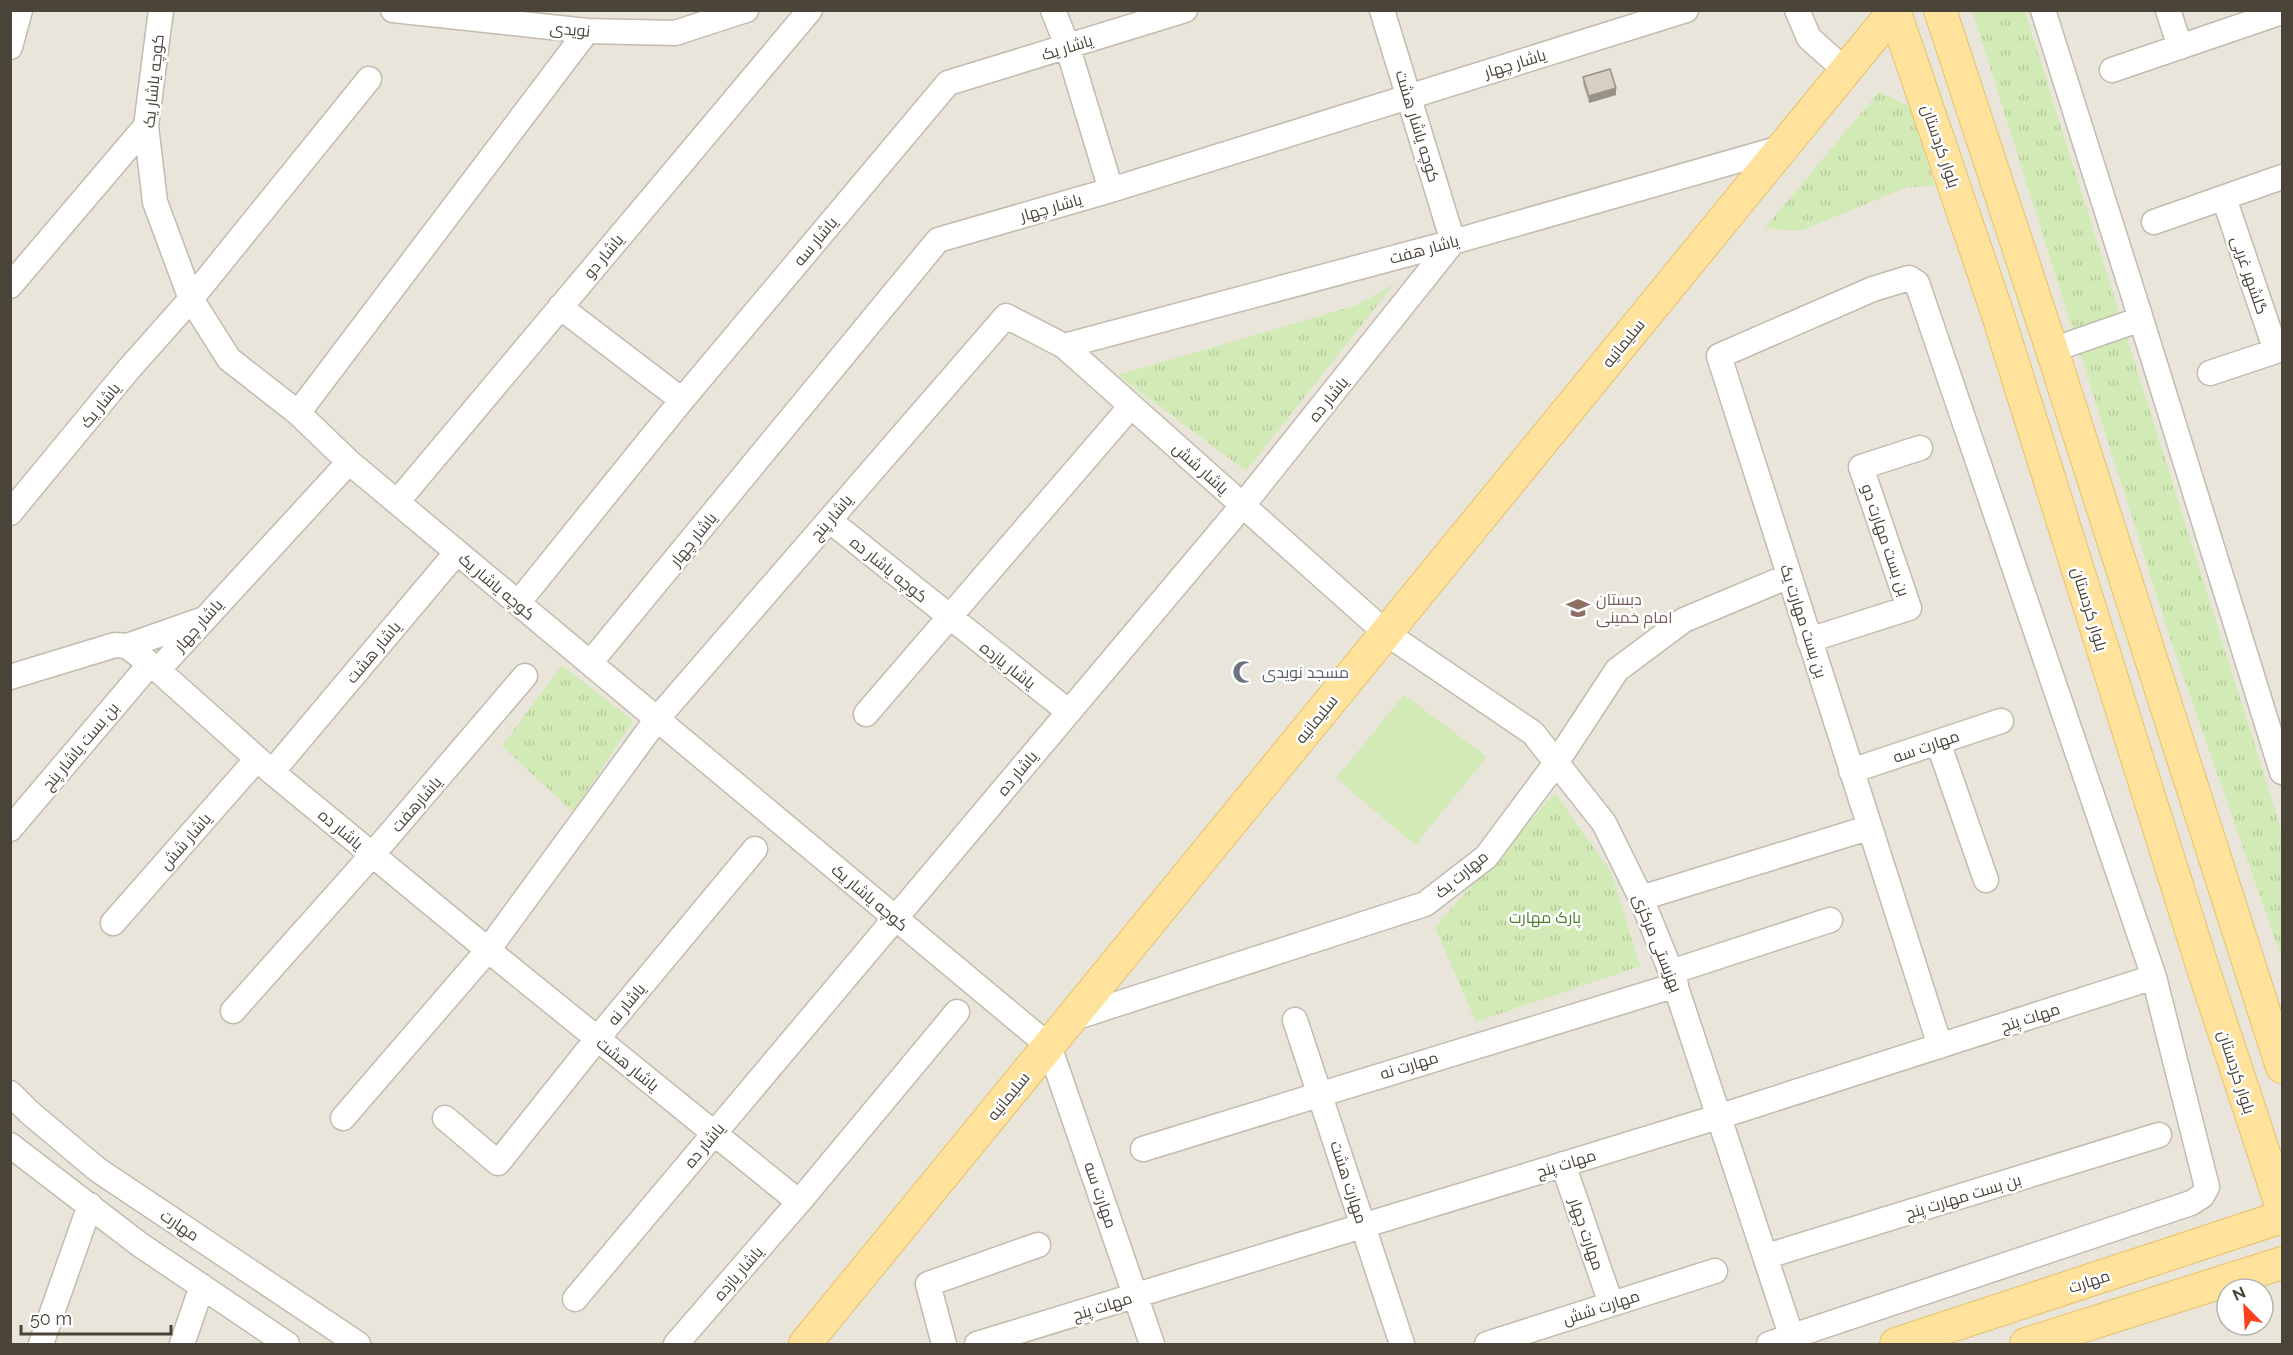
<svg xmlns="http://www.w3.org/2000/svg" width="2293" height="1355" viewBox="0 0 2293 1355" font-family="Raleway,Cairo,sans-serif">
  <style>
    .residential { fill: #eae5da; fill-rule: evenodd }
    .grass { fill: #d2eab5 }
    .park { fill: url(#park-tufts) }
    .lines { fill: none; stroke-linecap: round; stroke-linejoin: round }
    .minor-casing { stroke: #c2bbae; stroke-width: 27 }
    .major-casing { stroke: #e6c16a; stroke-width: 34 }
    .minor { stroke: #fff; stroke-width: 24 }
    .major { stroke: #ffe39c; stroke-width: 32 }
    .wall { fill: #bab2a6 }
    .shaded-wall { fill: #979187 }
    .building { fill: #d8cfc1; stroke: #979187; stroke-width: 1.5 }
    .labels { text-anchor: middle; stroke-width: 5; stroke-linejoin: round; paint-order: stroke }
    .street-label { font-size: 16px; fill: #4b4439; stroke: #fff }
    .education-label { font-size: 16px; fill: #785e54; stroke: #fff; text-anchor: start }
    .worship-label { font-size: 16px; fill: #5b616d; stroke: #fff; text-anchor: start }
    .park-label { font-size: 16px; fill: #4a7f2a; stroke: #fff }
  </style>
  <defs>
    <pattern id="park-tufts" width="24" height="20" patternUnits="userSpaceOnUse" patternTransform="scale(1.5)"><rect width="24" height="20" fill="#d2eab5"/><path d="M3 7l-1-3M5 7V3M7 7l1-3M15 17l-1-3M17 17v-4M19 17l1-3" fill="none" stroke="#b6ca9c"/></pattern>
  </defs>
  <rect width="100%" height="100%" fill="#f6f3ec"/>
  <path class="residential" d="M10,11H2282V1344H11ZM2227,1289H2263V1325H2227Z"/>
  <path class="grass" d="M1404,695L1487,757L1415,845L1336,778Z"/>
  <path class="park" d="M1972,10L2025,12L2282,832V959L2171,641Z
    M1879,92L1909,106L1935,186L1908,187L1800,231L1765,228Z
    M1394,284L1246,471L1118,375L1357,305Z
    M562,665L633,721L573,812L502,746Z
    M1555,793L1611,872L1640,966L1476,1022L1435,927Z"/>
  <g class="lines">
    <g class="minor-casing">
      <path id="minor" d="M161,10L146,126L155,202L191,299L229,359L298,413L349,462L1049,1046L1152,1344
        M393,10L587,31L675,33L746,10
        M1053,10L1068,48L1111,190
        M1797,10L1809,38L1846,71
        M2043,10L2141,319
        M2168,10L2180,47
        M10,47L20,10
        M2112,70L2282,12
        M2224,198L2276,351
        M2154,222L2282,177
        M10,286L146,126
        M560,307L682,400
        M1064,346L1453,242L1784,147
        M2052,350L2141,319L2282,772
        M2210,373L2282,349
        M298,413L587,31
        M397,502L810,10
        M10,513L128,370L191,299L369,79
        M829,520L1069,712
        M518,603L682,400L948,83L1185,10
        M1809,640L1909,608L1861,467L1920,448
        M127,646L201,620
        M590,663L938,240L1111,190L1686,10
        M158,670L272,772L457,552
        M10,677L115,645L127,646L158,670L349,462
        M866,714L1131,406
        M1938,742L1986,880
        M1851,771L2001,721
        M272,772L488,950L343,1118
        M10,829L150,664
        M1641,898L1868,828
        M113,923L257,759
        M1671,972L1830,920
        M233,1011L372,855L525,676
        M957,1012L799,1202L488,950L657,719L1006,316L1064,346L1386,633L1533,733L1604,823L1641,898L1671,972L1794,1344
        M1071,1019L1425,904L1486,857L1556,763L1617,670L1684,620L1789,576
        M1295,1020L1402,1344
        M10,1093L29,1112L98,1170L358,1344
        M445,1118L498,1163L597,1039L755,849
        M10,1145L139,1244L287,1344
        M1143,1149L1676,985
        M1563,1164L1611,1304
        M1767,1256L2159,1135
        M575,1299L1243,505L1453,242L1382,10
        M41,1344L90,1205
        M182,1344L202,1286
        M676,1344L799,1202
        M944,1344L928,1284L1038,1245
        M977,1344L1721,1116L2154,977
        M1487,1344L1715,1271
        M1769,1344L2191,1203L2202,1196L2207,1187L2154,977L1917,283L1909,278L1873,289L1719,356L1940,1046"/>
    </g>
    <g class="major-casing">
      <path id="major" d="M1894,10L1997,312L2201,962L2282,1208
        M1940,10L2052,350L2282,1067
        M805,1344L1895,10
        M1896,1344L2282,1217
        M2026,1344L2282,1263"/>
    </g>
    <use href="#minor" class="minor"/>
    <use href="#major" class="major"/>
  </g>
  <path class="wall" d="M1583,77L1616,95L1589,103L1583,84Z"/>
  <path class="shaded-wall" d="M1616,88V95L1589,103V96Z"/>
  <path class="building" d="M1610,69L1616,88L1589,96L1583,77Z"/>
  <defs>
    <g id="school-bare" transform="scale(1.8)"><path d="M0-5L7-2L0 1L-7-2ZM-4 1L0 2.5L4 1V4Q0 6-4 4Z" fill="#8d6e63" stroke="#fff" stroke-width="2.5" paint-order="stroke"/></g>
    <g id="mosque-bare" transform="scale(1.8)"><path d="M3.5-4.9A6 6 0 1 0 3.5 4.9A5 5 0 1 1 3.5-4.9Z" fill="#6b7280" stroke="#fff" stroke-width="2.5" paint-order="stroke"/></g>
  </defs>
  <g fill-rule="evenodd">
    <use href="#school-bare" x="1578" y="608"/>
    <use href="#mosque-bare" x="1244" y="672"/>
  </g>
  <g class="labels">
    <g class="street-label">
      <text transform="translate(570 29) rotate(5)" y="6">نویدی</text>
      <text transform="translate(1067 47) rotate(-17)" y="6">یاشار یک</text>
      <text transform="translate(1515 63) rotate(-17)" y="6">یاشار چهار</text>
      <text transform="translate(153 81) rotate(-84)" y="6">کوچه یاشار یک</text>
      <text transform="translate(1418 126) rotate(73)" y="6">کوچه یاشار هشت</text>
      <text transform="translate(1941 146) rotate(71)" y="6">بلوار کردستان</text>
      <text transform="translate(1051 207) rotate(-16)" y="6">یاشار چهار</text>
      <text transform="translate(815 241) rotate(-50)" y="6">یاشار سه</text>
      <text transform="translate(1424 249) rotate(-15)" y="6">یاشار هفت</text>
      <text transform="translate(603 256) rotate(-50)" y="6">یاشار دو</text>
      <text transform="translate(2250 275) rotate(71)" y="6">گلشهر غربی</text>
      <text transform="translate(1623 343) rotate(-51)" y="6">سلیمانیه</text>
      <text transform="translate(1328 399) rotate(-51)" y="6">یاشار ده</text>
      <text transform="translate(100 405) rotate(-51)" y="6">یاشار یک</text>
      <text transform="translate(1201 468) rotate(42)" y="6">یاشار شش</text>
      <text transform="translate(831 517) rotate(-49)" y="6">یاشار پنج</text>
      <text transform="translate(693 539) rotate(-51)" y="6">یاشار چهار</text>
      <text transform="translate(1886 540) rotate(71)" y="6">بن بست مهارت دو</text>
      <text transform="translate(889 569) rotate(39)" y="6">کوچه یاشار ده</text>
      <text transform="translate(497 586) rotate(40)" y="6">کوچه یاشار یک</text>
      <text transform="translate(2090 609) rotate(73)" y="6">بلوار کردستان</text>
      <text transform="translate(1804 621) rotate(72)" y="6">بن بست مهارت یک</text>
      <text transform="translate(198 625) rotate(-48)" y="6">یاشار چهار</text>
      <text transform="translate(373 652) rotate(-50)" y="6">یاشار هشت</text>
      <text transform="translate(1008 665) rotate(38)" y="6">یاشار یازده</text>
      <text transform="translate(1316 719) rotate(-51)" y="6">سلیمانیه</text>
      <text transform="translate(80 746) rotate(-50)" y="6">بن بست یاشار پنج</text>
      <text transform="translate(1926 746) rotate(-19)" y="6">مهارت سه</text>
      <text transform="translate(1017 773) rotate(-50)" y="6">یاشار ده</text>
      <text transform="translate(416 804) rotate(-49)" y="6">یاشارهفت</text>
      <text transform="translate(341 829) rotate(40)" y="6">یاشار ده</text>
      <text transform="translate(185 841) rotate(-49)" y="6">یاشار شش</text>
      <text transform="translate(1461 874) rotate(-40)" y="6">مهارت یک</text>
      <text transform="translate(870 897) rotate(40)" y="6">کوچه یاشار یک</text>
      <text transform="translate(1658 943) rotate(68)" y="6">بهزیستی مرکزی</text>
      <text transform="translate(626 1004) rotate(-50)" y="6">یاشار نه</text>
      <text transform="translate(2030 1017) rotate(-18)" y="6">مهات پنج</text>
      <text transform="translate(628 1064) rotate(39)" y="6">یاشار هشت</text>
      <text transform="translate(1409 1065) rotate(-17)" y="6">مهارت نه</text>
      <text transform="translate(2237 1072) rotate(72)" y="6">بلوار کردستان</text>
      <text transform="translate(1008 1096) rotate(-51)" y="6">سلیمانیه</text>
      <text transform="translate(704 1145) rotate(-50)" y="6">یاشار ده</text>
      <text transform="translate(1566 1163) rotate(-17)" y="6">مهات پنج</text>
      <text transform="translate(1349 1182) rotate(72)" y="6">مهارت هشت</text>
      <text transform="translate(1101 1195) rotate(71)" y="6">مهارت سه</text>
      <text transform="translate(1963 1196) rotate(-17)" y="6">بن بست مهارت پنج</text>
      <text transform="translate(180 1225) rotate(34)" y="6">مهارت</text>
      <text transform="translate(1587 1234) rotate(71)" y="6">مهارت چهار</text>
      <text transform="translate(738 1273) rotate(-49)" y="6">یاشار یازده</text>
      <text transform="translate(2089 1281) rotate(-18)" y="6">مهارت</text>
      <text transform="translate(1102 1306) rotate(-17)" y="6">مهات پنج</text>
      <text transform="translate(1601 1307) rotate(-18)" y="6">مهارت شش</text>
    </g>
    <g class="education-label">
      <text x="1596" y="605">دبستان<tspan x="1596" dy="18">امام خمینی</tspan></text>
    </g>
    <g class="worship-label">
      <text x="1262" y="678">مسجد نویدی</text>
    </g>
    <g class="park-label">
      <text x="1545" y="923">پارک مهارت</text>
    </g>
  </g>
  <rect width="2293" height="1355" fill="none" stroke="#4b4439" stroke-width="24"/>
  <g transform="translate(2245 1307) rotate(336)"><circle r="28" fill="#ffffff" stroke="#b7b4b0" stroke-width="1.5"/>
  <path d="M0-4.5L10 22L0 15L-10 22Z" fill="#fc3f1d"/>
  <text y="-9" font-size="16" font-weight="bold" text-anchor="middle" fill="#4b4439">N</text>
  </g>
  <path d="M21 1325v9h150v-9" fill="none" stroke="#4b4439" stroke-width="3"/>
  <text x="30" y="1325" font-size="18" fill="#4b4439" stroke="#ffffff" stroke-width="4.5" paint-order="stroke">50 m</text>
</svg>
